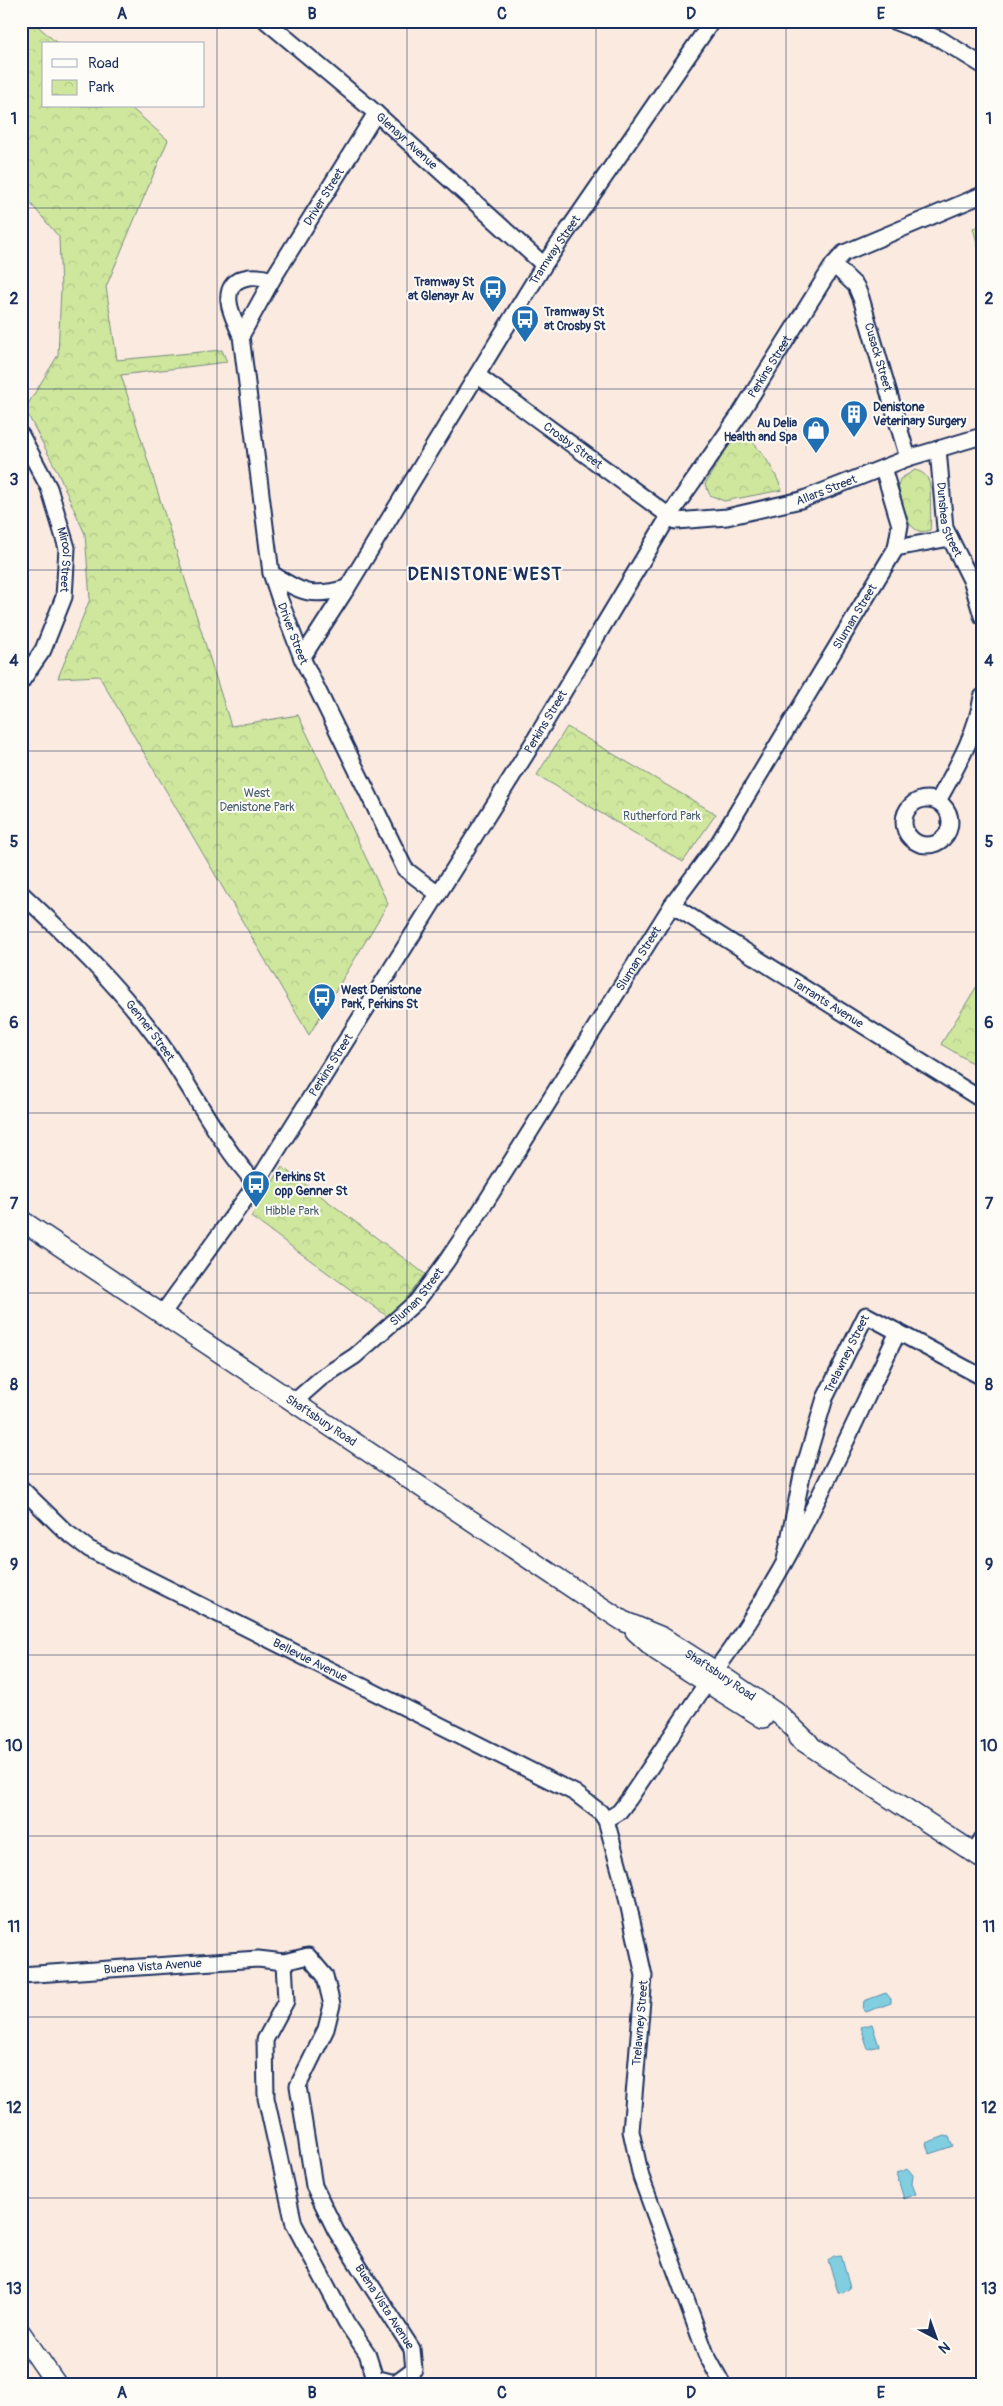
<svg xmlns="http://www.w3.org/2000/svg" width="1003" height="2406" viewBox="0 0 1003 2406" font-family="Pangolin,sans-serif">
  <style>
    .park { fill: url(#park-crowns); stroke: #758b7e }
    .water { fill: #81cee1; stroke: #588ead }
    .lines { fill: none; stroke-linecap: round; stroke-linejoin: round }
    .minor-casing { stroke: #1b2f5e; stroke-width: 19 }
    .tertiary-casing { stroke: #1b2f5e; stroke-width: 22 }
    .minor { stroke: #fdfcf7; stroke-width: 15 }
    .tertiary { stroke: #fdfcf7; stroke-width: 19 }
    .grid { fill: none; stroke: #1b2f5e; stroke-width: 1; stroke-opacity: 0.55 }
    .labels { text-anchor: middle; stroke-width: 4; stroke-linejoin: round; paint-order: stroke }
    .street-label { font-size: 12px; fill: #1b2f5e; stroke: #fdfcf7 }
    .poi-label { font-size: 12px; font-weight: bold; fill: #1b2f5e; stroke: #fdfcf7; text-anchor: start }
    .park-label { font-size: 12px; fill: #485d6e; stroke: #fdfcf7 }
    .district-label { font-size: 18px; font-weight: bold; letter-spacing: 1px; fill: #1b2f5e; stroke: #fdfcf7 }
    .neatline { fill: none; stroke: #1b2f5e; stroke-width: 2 }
    .grid-label { font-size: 16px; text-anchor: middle; font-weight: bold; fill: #1b2f5e }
  </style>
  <defs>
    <pattern id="park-crowns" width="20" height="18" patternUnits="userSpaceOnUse" patternTransform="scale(1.25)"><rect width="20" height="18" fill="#cfe79d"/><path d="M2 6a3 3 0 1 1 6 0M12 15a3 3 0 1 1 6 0" fill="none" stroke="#b1c68a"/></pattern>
  </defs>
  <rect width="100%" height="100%" fill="#fbeae0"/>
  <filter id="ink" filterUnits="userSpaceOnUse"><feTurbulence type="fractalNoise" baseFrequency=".02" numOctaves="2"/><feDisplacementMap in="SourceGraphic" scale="10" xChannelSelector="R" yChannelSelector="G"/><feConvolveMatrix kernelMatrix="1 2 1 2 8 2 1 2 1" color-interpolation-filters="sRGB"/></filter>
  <g filter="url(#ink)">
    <path class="park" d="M21,21H32L58,44H44V106H129L168,140L106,287L117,360L222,350L227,362L121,375L231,726L298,715L388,904L309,1035L99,676L58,678L90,599L85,534L57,471L25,409L58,355L61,289L59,237L21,192Z
      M982,225V261L973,228Z
      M738,429C758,444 773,466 782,490L724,501L710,495L705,484Z
      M915,470C922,472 927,475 929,482C931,486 931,527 930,530C907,541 894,494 900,479Z
      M567,727L716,814L683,862L537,775Z
      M982,978V1069L941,1044Z
      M282,1167L425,1274L391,1319L251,1217Z"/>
    <path class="water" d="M886,1993L891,1999V2003L866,2012L863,2009L864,2001Z
      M872,2024L879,2046L868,2049L861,2027Z
      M945,2136L949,2137L953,2146L929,2154L926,2143Z
      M908,2169L913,2175L912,2184L916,2194L904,2199L896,2173Z
      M841,2255L850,2288L843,2293L838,2292L828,2260L834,2256Z"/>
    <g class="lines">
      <g class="minor-casing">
        <g id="minor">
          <path id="s1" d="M266,21L376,113L544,265"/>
          <path d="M893,21L940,39L982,65"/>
          <path id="s2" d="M834,265L856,286L861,298L908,458"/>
          <path id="s3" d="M272,280C253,274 226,275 229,302C230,313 237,325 241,336L271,573L280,600L302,658L405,869L438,894"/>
          <path id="s4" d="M241,336L272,280L376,113"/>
          <path id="s5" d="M477,375L676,521L727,517L801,500L908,458L982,436"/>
          <path id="s6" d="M21,435L49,488L67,548L64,597L43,650L21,682"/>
          <path id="s7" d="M938,449L945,528L972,582L982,616"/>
          <path d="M896,548L950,538"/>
          <path d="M271,573C301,593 312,598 347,588"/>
          <path id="s8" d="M302,658L347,588L544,265L712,21"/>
          <circle cx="927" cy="822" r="23"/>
          <path d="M938,801C956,768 976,735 982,697"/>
          <path id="s9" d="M21,893C69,938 117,984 156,1037C191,1085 216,1140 256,1184"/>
          <path id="s10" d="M672,905L982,1100"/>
          <path id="s11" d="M162,1314L256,1184L528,751L669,516L740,414L833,265L844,253L982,195"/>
          <path id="s12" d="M295,1401L321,1378L355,1356L417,1301L446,1262L479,1213L672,905L719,842L896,548L900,525L883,468"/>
          <path id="s13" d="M21,1488L65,1531L89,1549L575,1793L600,1812L606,1820"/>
          <path id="s14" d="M785,1560L802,1475L825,1398L866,1315L982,1377"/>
          <path d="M715,1671C792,1568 842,1447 898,1332"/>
          <path d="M706,1684L629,1799L619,1812L606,1820L625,1889L644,1976L631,2131L641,2177L706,2354L723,2385"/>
          <path d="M974,1853L982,1839"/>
          <path id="s15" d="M21,1975L258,1959L284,1962L308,1956L325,1976L332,2005L326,2029L298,2086L314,2186L336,2231L412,2349L414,2369L395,2383L375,2378L367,2353L346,2322L294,2224L266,2098L265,2040L286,2001L284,1962"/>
        </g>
      </g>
      <g class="tertiary-casing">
        <g id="tertiary">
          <path id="s16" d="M21,1220L580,1593L623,1621L662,1637L715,1671L781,1716L809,1743"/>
          <path d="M635,1631L657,1651L763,1718"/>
          <path d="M798,1738L982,1858"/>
          <path d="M21,2333L57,2385"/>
        </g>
      </g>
      <use href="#minor" class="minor"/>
      <use href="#tertiary" class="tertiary"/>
    </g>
  </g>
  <path class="grid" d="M217,21V2385M407,21V2385M596,21V2385M786,21V2385M21,208H982M21,389H982M21,570H982M21,751H982M21,932H982M21,1113H982M21,1293H982M21,1474H982M21,1655H982M21,1836H982M21,2017H982M21,2198H982"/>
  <defs>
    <g id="bus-pin" transform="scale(1.4375)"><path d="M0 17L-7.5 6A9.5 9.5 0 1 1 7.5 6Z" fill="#1f6fb2" stroke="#fdfcf7"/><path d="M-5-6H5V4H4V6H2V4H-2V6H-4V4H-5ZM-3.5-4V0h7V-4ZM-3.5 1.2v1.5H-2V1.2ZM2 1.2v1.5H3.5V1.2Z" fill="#fff"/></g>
    <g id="building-pin" transform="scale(1.4375)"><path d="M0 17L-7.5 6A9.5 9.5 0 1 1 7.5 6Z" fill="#1f6fb2" stroke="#fdfcf7"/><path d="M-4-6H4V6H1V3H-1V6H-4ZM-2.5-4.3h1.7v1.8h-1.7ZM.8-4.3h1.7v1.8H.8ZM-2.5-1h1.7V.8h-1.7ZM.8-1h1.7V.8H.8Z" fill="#fff"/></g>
    <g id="shop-pin" transform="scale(1.4375)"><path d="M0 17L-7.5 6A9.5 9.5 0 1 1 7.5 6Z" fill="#1f6fb2" stroke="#fdfcf7"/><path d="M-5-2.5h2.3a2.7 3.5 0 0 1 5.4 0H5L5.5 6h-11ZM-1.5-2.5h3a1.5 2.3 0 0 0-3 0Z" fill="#fff"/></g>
  </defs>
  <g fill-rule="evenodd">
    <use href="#bus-pin" x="493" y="289"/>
    <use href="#bus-pin" x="525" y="319"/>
    <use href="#building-pin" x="854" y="414"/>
    <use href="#shop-pin" x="816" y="430"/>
    <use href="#bus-pin" x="322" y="997"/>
    <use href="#bus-pin" x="256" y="1184"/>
  </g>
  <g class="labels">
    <g class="street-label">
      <text dy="4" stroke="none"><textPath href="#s1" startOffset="185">Glenayr Avenue</textPath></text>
      <text dy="4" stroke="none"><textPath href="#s4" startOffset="162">Driver Street</textPath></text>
      <text dy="4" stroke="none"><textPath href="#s8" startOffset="480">Tramway Street</textPath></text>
      <text dy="4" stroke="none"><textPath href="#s2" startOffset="105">Cusack Street</textPath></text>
      <text dy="4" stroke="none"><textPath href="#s11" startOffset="1126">Perkins Street</textPath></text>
      <text dy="4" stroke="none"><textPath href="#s5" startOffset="119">Crosby Street</textPath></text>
      <text dy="4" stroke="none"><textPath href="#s5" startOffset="401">Allars Street</textPath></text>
      <text dy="4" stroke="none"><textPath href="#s7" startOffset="72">Dunshea Street</textPath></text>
      <text dy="4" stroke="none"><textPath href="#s6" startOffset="134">Mirool Street</textPath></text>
      <text dy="4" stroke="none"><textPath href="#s12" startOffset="971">Sluman Street</textPath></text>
      <text dy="4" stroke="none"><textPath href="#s3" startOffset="399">Driver Street</textPath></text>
      <text dy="4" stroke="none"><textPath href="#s11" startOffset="706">Perkins Street</textPath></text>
      <text dy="4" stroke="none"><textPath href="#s12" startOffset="566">Sluman Street</textPath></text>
      <text dy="4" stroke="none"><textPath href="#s10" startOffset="184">Tarrants Avenue</textPath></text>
      <text dy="4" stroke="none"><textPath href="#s9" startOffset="189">Genner Street</textPath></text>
      <text dy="4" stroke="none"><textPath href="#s11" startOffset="301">Perkins Street</textPath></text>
      <text dy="4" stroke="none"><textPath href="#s12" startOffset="161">Sluman Street</textPath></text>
      <text dy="4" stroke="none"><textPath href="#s14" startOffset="216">Trelawney Street</textPath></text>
      <text dy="4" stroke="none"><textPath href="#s16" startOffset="361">Shaftsbury Road</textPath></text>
      <text dy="4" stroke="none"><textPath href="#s13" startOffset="339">Bellevue Avenue</textPath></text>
      <text dy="4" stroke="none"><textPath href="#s16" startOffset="835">Shaftsbury Road</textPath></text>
      <text dy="4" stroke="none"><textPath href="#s15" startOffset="132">Buena Vista Avenue</textPath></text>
      <text transform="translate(640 2023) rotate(-85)" y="4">Trelawney Street</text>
      <text dy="4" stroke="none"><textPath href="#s15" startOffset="674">Buena Vista Avenue</textPath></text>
    </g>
    <g class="poi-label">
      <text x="474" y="286" text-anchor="end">Tramway St<tspan x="474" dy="14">at Glenayr Av</tspan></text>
      <text x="544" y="316">Tramway St<tspan x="544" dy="14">at Crosby St</tspan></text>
      <text x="873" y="411">Denistone<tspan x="873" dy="14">Veterinary Surgery</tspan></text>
      <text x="797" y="427" text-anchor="end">Au Delia<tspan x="797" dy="14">Health and Spa</tspan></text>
      <text x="341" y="994">West Denistone<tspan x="341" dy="14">Park, Perkins St</tspan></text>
      <text x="275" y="1181">Perkins St<tspan x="275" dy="14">opp Genner St</tspan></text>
    </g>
    <g class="park-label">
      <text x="257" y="797">West<tspan x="257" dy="14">Denistone Park</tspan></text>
      <text x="662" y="820">Rutherford Park</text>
      <text x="292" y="1215">Hibble Park</text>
    </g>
    <g class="district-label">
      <text x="485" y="580">DENISTONE WEST</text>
    </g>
  </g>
  <rect width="1003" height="2406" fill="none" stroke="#fdfcf7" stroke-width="55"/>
  <rect x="42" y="42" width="162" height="65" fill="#fdfcf7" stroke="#a3aaba"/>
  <rect x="52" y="59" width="25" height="8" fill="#fdfcf7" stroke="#a3aaba"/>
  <text x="88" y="68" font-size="15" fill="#1b2f5e">Road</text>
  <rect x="52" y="80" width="25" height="15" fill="url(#park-crowns)" stroke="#a3aaba"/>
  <text x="88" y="92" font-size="15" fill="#1b2f5e">Park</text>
  <g transform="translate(936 2338) rotate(139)" stroke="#fdfcf7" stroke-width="4" paint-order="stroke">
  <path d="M0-4L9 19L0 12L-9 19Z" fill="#1b2f5e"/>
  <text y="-8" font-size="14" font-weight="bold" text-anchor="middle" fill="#1b2f5e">N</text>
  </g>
  <rect x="28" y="28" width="948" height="2350" class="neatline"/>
  <g class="grid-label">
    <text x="122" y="19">A</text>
    <text x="312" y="19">B</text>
    <text x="502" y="19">C</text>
    <text x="691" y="19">D</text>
    <text x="881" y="19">E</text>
    <text x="14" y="124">1</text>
    <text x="989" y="124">1</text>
    <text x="14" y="304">2</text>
    <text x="989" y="304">2</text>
    <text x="14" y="485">3</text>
    <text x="989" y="485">3</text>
    <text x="14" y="666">4</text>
    <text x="989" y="666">4</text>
    <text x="14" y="847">5</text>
    <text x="989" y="847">5</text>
    <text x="14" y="1028">6</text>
    <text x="989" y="1028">6</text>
    <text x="14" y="1209">7</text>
    <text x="989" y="1209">7</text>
    <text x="14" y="1390">8</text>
    <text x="989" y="1390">8</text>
    <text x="14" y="1570">9</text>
    <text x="989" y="1570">9</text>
    <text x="14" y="1751">10</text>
    <text x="989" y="1751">10</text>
    <text x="14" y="1932">11</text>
    <text x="989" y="1932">11</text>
    <text x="14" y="2113">12</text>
    <text x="989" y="2113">12</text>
    <text x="14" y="2294">13</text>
    <text x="989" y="2294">13</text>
    <text x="122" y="2398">A</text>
    <text x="312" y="2398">B</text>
    <text x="502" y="2398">C</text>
    <text x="691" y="2398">D</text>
    <text x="881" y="2398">E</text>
  </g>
</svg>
